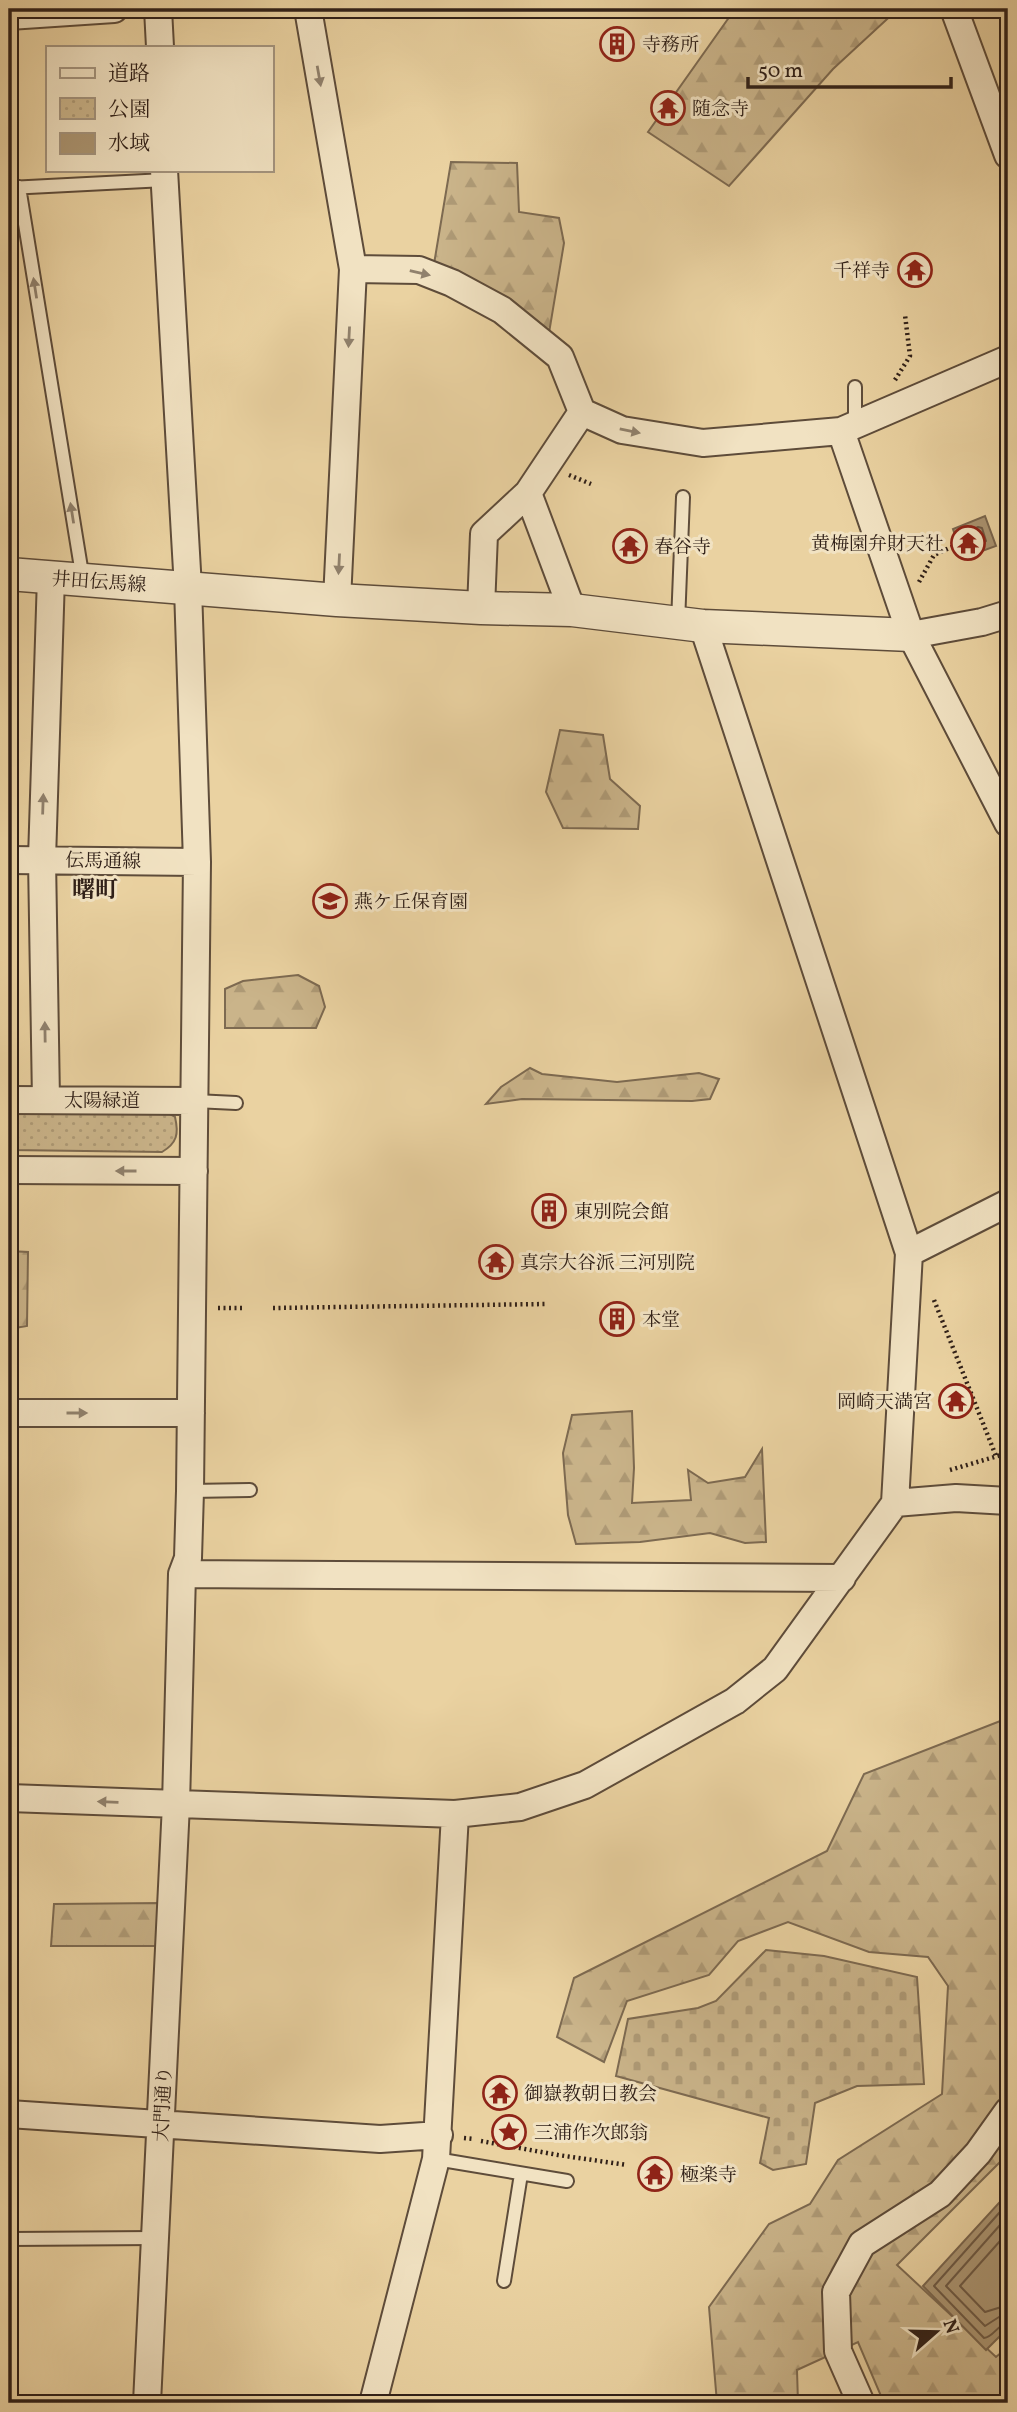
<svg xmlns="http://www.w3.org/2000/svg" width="1017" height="2412" viewBox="0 0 1017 2412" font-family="Vollkorn,'Noto Serif JP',serif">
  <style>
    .forest { fill: url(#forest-firs); stroke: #7d6a51; stroke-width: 2 }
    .cemetery { fill: url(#cemetery-stones); stroke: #7d6a51; stroke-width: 2 }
    .park { fill: url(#park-dots); stroke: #7d6a51; stroke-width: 2 }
    .water { fill: #ab9572; stroke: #7a664e; stroke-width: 2 }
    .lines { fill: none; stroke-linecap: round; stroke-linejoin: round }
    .shore { stroke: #6e5a45; stroke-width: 2 }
    .service-casing { stroke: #5e4c3a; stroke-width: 16 }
    .minor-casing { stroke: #5e4c3a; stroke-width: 30 }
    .tertiary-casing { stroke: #5e4c3a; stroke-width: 35 }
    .path { stroke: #302018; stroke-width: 4.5; stroke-dasharray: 2 3.5; stroke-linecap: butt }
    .service { stroke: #f1e2c2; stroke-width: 12 }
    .minor { stroke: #f1e2c2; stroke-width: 26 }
    .tertiary { stroke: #f1e2c2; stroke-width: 32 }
    .oneway { fill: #90816d }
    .labels { text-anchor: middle; stroke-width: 6; stroke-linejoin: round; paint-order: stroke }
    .poi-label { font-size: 19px; fill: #302018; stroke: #f1e2c2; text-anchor: start }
    .street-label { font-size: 19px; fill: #302018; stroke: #f1e2c2 }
    .quarter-label { font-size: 23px; font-weight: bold; fill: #302018; stroke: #f1e2c2 }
  </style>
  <defs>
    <pattern id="forest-firs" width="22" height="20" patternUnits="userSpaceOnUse" patternTransform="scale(1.75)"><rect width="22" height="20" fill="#cab48a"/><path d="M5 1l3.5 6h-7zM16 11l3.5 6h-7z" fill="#ae9a76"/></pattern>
    <pattern id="cemetery-stones" width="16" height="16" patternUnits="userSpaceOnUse" patternTransform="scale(1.75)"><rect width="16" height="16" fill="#cab48a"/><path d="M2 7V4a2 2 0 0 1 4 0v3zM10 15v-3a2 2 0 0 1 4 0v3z" fill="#ae9a76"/></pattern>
    <pattern id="park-dots" width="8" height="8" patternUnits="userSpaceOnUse" patternTransform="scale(1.75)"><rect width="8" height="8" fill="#cab48a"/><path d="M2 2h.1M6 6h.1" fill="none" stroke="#ae9a76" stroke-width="1.8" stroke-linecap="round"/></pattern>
  </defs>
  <rect width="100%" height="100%" fill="#ead2a1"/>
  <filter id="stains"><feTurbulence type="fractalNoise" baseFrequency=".00286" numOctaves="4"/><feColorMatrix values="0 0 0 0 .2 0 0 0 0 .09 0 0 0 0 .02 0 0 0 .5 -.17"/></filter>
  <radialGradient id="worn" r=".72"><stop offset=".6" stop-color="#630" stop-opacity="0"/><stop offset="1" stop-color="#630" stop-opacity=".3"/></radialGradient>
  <path class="forest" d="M735,9H898L833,69L729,186L648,132Z
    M451,162L517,163L519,212L559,218L564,243L549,333L434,264Z
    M560,730L603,735L610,779L640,806L638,829L563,828L546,792Z
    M298,975L319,986L325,1007L316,1028H225V989L243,981Z
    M530,1068L542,1074L617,1082L699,1073L719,1079L710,1099L692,1101L522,1099L486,1104L501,1087Z
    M9,1251L28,1252L27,1326L9,1329Z
    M632,1411L634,1468L632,1503L691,1500L688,1470L708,1483L745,1477L762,1449L766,1542L745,1543L710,1533L640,1542L576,1544L568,1515L563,1453L572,1415Z
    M1008,1718V2154L897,2265L996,2357L1008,2347V2403H884L858,2342L797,2370L798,2403H717L709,2307L769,2224L810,2204L838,2160L942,2094L948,1986L928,1957L869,1952L788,1922L738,1941L709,1975L627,2001L604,2062L557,2037L574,1978L827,1851L864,1774Z
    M160,1903L157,1946H51L54,1904Z"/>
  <path class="cemetery" d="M766,1950L824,1956L917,1977L924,2084L857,2086L815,2103L806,2164L773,2170L760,2163L769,2118L616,2076L628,2019L698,2008L716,2001Z"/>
  <path class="park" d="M9,1109H161L175,1117C179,1134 177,1143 162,1152L9,1150Z"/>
  <path class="water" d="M985,516L996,546L963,558L953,529Z
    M1008,2193V2328L986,2350L923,2286Z"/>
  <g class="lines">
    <path class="shore" d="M978,527L982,528L986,541L967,548L963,534Z
      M1008,2203L934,2286L984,2338C994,2337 997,2324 1008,2324
      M1008,2216L946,2286L985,2326L999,2317L1008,2315
      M1008,2232L960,2286L985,2312L1008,2305"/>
    <g class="service-casing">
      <path id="service" d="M19,187L83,580
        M9,188L165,180
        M855,387V425
        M678,623L683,497
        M195,1101L236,1103
        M190,1491L250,1490
        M436,2159L567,2181
        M9,2239L155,2238
        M504,2281L521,2174"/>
    </g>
    <g class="minor-casing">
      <path id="minor" d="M158,9L160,47
        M308,9L353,269L337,600
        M954,9L1008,155
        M9,16L114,9
        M353,269L419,270L452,283L502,310L560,357L582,412L622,430L703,443L841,431L1008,359
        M841,431L911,635L1008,823
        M528,493L572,610
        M481,608L484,534L528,493L582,412
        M911,635L982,622L1008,614
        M9,860L197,862
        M9,1100L195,1101
        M46,1100L42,859L51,577
        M9,1170L194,1171
        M909,1253L1008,1203
        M9,1413H191
        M895,1503L956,1498L1008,1501
        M182,1574L842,1578
        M9,1798L455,1814L520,1807L585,1785L735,1701L775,1669L895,1503L909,1253L703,626
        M9,2114L380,2139L439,2135
        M147,2403L176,1804L182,1574L188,1558L190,1491L197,862L188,588L164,170
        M373,2403L436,2159L455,1814
        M861,2403L838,2351L836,2292L862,2244L940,2194L978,2153L1008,2111"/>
    </g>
    <g class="tertiary-casing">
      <path id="tertiary" d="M9,574L337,600L481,608L572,610L703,626L911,635"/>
    </g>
    <path class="path" d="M895,380L910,356L905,315
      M569,475L591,484
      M919,582L934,555L969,539
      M934,1300L996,1456
      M218,1308H244
      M273,1308L546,1304
      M950,1470L1008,1453
      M464,2138L474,2139
      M481,2141L558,2155L627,2165"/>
    <use href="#service" class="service"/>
    <use href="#minor" class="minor"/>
    <use href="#tertiary" class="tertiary"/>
  </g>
  <defs><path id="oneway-solid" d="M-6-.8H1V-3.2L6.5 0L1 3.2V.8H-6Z" transform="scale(1.75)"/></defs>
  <g class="oneway">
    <use href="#oneway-solid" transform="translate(319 76) rotate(80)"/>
    <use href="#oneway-solid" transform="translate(420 273) rotate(13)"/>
    <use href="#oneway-solid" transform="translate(35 288) rotate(-99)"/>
    <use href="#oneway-solid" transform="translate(349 337) rotate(93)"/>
    <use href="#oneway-solid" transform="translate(630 431) rotate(12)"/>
    <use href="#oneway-solid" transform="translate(72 513) rotate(-99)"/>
    <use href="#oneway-solid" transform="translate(339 564) rotate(93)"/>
    <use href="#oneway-solid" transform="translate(43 804) rotate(-88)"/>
    <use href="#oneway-solid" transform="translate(45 1032) rotate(-91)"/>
    <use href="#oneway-solid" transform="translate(126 1171) rotate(-180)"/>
    <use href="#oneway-solid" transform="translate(77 1413)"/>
    <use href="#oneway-solid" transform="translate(108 1802) rotate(-178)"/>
  </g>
  <defs>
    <g id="building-ring" transform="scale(1.75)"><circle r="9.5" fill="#f1e2c2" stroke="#8f2418" stroke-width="1.5"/><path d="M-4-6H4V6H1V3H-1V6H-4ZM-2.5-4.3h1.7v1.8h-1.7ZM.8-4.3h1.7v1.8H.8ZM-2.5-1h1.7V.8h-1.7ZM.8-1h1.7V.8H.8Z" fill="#8f2418"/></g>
    <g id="temple-ring" transform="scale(1.75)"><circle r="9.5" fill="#f1e2c2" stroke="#8f2418" stroke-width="1.5"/><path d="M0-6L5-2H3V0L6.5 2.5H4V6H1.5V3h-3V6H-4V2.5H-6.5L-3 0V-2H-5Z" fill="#8f2418"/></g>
    <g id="school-ring" transform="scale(1.75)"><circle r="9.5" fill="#f1e2c2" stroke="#8f2418" stroke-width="1.5"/><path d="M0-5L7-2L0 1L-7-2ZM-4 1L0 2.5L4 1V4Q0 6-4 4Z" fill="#8f2418"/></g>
    <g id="sight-ring" transform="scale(1.75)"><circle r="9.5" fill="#f1e2c2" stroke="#8f2418" stroke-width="1.5"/><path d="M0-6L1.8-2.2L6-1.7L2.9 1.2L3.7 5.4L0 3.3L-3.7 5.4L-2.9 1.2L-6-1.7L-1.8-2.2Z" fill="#8f2418"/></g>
  </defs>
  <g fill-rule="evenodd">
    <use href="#building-ring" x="617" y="44"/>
    <use href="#temple-ring" x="668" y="108"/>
    <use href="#temple-ring" x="915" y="270"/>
    <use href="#temple-ring" x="968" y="543"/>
    <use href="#temple-ring" x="630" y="546"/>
    <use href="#school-ring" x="330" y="901"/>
    <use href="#building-ring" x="549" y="1211"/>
    <use href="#temple-ring" x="496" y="1262"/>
    <use href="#building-ring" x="617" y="1319"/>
    <use href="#temple-ring" x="956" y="1401"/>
    <use href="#temple-ring" x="500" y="2093"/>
    <use href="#sight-ring" x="509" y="2132"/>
    <use href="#temple-ring" x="655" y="2174"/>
  </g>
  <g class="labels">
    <g class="poi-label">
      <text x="642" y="51">寺務所</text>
      <text x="692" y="115">随念寺</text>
      <text x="890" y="277" text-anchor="end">千祥寺</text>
      <text x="944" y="550" text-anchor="end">黄梅園弁財天社</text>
      <text x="654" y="553">春谷寺</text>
      <text x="354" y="908">燕ケ丘保育園</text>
      <text x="574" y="1218">東別院会館</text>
      <text x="520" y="1269">真宗大谷派 三河別院</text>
      <text x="642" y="1326">本堂</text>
      <text x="932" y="1408" text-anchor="end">岡崎天満宮</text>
      <text x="524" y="2100">御嶽教朝日教会</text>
      <text x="534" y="2139">三浦作次郎翁</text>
      <text x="680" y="2181">極楽寺</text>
    </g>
    <g class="street-label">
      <text transform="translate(99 581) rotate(4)" y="7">井田伝馬線</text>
      <text transform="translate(103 860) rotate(1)" y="7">伝馬通線</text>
      <text x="102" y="1107">太陽緑道</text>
      <text transform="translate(162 2104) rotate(-87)" y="7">大門通り</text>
    </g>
    <g class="quarter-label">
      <text x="95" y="897">曙町</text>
    </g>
  </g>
  <rect width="1017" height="2412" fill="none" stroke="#ead2a1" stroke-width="35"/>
  <rect x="10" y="10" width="996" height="2391" fill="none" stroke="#302018" stroke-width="3.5"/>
  <rect x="18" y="18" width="982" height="2377" fill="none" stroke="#302018" stroke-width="2"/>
  <rect x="46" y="46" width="228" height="126" fill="#f1e2c2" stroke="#a4947e" stroke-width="2"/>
  <rect x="60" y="68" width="35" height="10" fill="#f1e2c2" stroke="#a4947e" stroke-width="2"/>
  <text x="108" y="80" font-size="21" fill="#302018">道路</text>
  <rect x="60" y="98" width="35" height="21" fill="url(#park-dots)" stroke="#a4947e" stroke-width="2"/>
  <text x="108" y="116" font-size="21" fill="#302018">公園</text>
  <rect x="60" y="133" width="35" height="21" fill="#ab9572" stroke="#a4947e" stroke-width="2"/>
  <text x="108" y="150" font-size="21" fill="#302018">水域</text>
  <g transform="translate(936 2332) rotate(70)" stroke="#f1e2c2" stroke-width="5" paint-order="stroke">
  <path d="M0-5L12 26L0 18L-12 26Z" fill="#302018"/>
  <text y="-10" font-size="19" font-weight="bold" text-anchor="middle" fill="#302018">N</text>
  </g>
  <path d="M748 77v10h203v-10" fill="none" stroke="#302018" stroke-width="3.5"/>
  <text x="758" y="77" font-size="21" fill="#302018" stroke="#f1e2c2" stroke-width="5" paint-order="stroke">50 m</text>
  <rect width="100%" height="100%" filter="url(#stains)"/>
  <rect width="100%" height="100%" fill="url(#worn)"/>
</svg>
